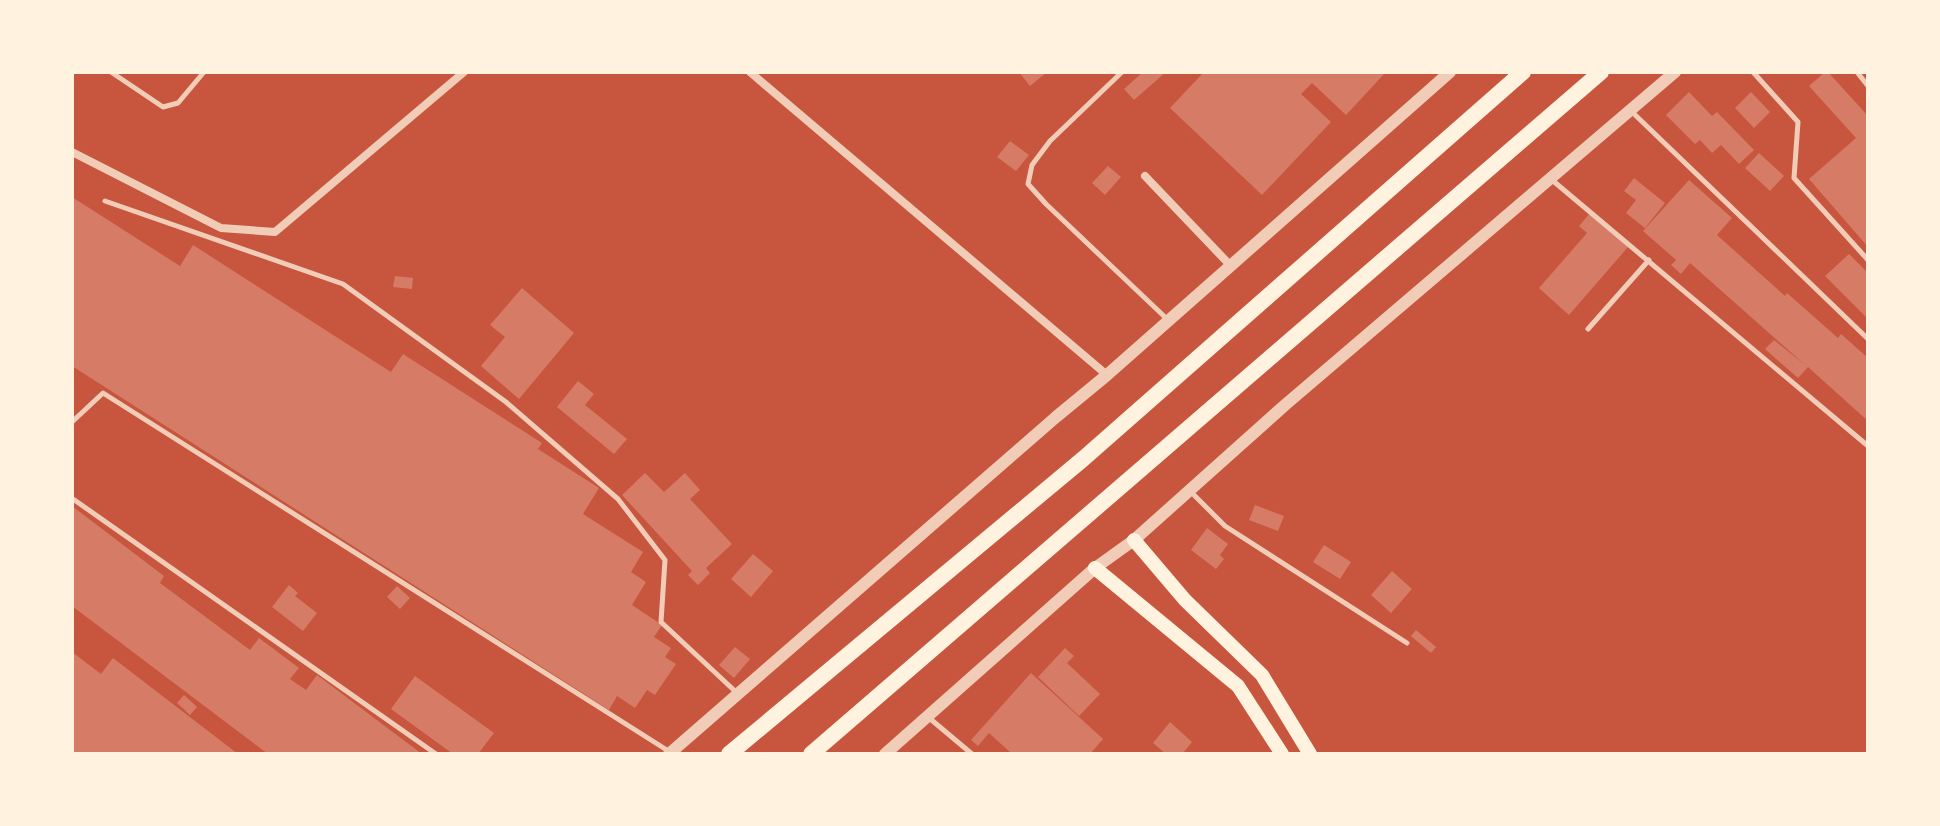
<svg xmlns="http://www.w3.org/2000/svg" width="1940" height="826" viewBox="0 0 1940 826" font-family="'Varela Round',sans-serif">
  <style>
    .building { fill: #d67c66 }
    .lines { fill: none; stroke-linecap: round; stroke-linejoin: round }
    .service { stroke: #f1ccb7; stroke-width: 5 }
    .minor { stroke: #f1ccb7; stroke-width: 8 }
    .tertiary { stroke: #f1ccb7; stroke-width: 12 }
    .secondary { stroke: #fff3e0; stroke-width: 14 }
    .trunk { stroke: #fff3e0; stroke-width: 16 }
  </style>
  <rect width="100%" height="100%" fill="#c8553d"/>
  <path class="building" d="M1019,72H1047L1030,86Z
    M1143,72H1166L1134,100L1124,89Z
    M1204,72H1386L1346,115L1312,83L1301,94L1331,122L1262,195L1170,108Z
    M1825,72H1828L1868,116V247L1809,179L1856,138L1809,86Z
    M1689,92L1712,116L1717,112L1754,150L1739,164L1721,145L1712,153L1700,140L1695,144L1666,115Z
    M1751,92L1770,112L1754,128L1735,108Z
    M1010,141L1029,155L1016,171L997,157Z
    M1759,153L1784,176L1770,191L1745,168Z
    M1108,166L1121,177L1105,195L1092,183Z
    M1634,178L1665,203L1645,228L1626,213L1636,200L1624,191Z
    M1689,180L1732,218L1717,235L1785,296L1787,293L1838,338L1841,334L1868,358V421L1808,367L1798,378L1765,349L1774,340L1805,365L1690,263L1681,274L1671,265L1676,260L1643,231Z
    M72,197L180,266L193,245L391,372L403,354L542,443L538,449L599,488L583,514L643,552L631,572L646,582L632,605L662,625L654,637L671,648L665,657L676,664L655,695L647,690L635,708L617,696L609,710L72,366Z
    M1590,213L1628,247L1569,315L1539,288L1587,233L1579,226Z
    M1849,254L1868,273V319L1825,276Z
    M395,276L413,278L412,289L393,287Z
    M522,288L574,333L519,399L481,366L505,337L490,325Z
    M578,381L594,394L585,405L627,439L614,454L557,407Z
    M645,473L664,492L685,473L700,490L690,499L732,544L706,568L710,573L698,585L688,575L692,571L622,495Z
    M1255,505L1284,516L1278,531L1249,520Z
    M72,506L164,576L160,583L250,650L259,638L299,668L290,679L306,690L317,675L422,754H268L72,606Z
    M1207,528L1228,544L1220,555L1224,559L1216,569L1191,550Z
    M1324,545L1351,562L1340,579L1313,562Z
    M753,554L773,571L751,597L731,579Z
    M1392,571L1412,589L1391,613L1371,595Z
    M289,585L298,593L295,596L317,613L303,631L272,607Z
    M397,586L410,598L400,609L387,597Z
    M1416,630L1436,647L1431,653L1411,636Z
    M735,647L750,659L734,678L719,665Z
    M1065,648L1074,656L1067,663L1100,694L1079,716L1038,677Z
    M72,652L101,674L113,658L238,754H72Z
    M1031,673L1103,739L1090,754H1012L989,733L978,746L971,740Z
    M415,676L494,733L478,754H453L391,709Z
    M184,695L197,707L190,715L177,703Z
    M1170,722L1192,742L1182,754H1166L1153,743Z"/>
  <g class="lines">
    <path class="service" d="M111,72L163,107L178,103L204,72
      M1122,72L1050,141L1032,165L1028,184L1046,204L1167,319
      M1753,72L1798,122L1794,178L1868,260
      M1857,72L1868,86
      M1630,110L1868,339
      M1552,180L1868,446
      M105,201L343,284L506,402L618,499L665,560L661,622L737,693
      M1588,329L1649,260
      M72,422L103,393L670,752
      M1189,490L1225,526L1407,643
      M73,499L436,754
      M928,717L972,754"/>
    <path class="minor" d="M750,72L1107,375
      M72,152L221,228L275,232L464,72
      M1145,176L1229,264"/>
    <path class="tertiary" d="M669,754L1056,417L1107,375L1450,72
      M885,754L1095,568L1134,540L1285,405L1675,72"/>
    <path class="secondary" d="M1134,540L1185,600L1262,675L1310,754
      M1095,568L1238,686L1282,754"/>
    <path class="trunk" d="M729,754L1083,459L1523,72
      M811,754L1601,72"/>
  </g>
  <rect width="1940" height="826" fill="none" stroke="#fff3e0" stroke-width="148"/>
</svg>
